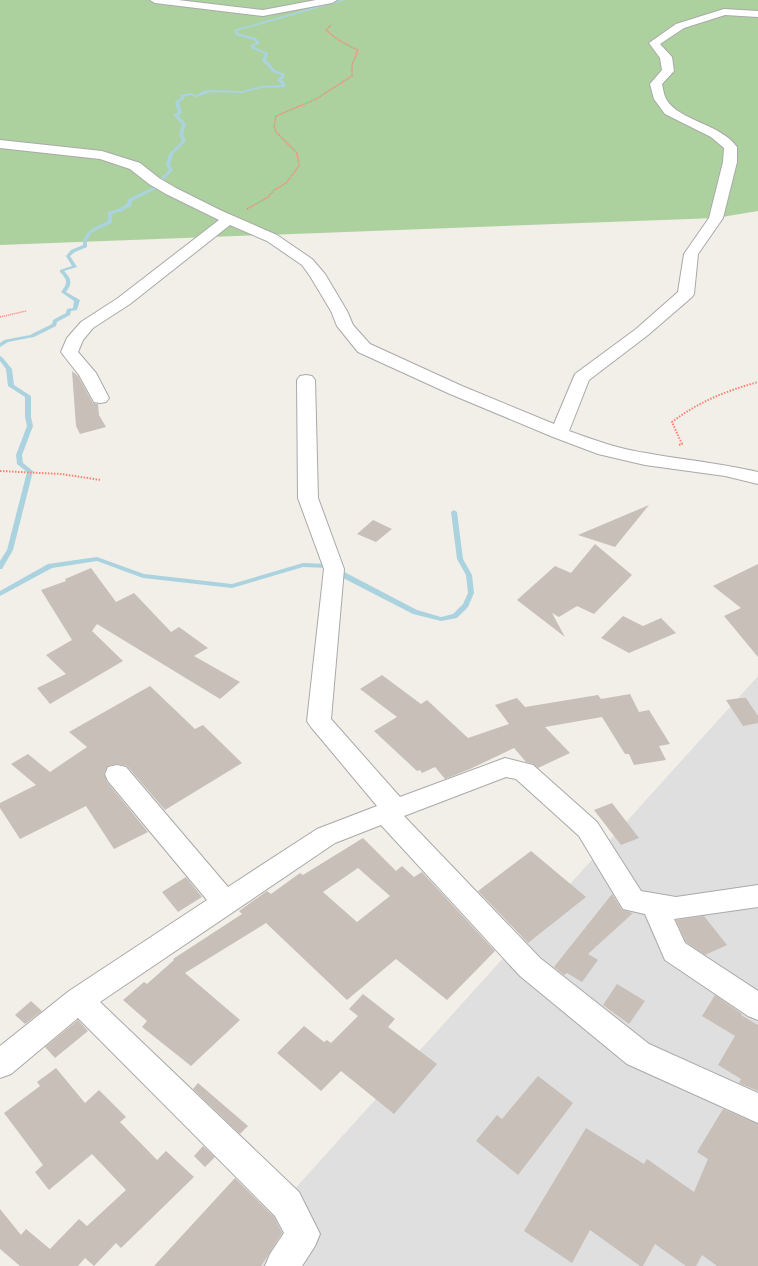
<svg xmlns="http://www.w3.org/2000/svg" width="758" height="1266" viewBox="0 0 758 1266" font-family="'Fira Sans',sans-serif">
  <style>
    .residential { fill: #e0dfdf }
    .forest { fill: #add19e }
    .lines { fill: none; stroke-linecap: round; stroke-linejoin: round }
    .stream { fill: #aad3df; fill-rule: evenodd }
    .building { fill: #c7bfb8; fill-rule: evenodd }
    .street-casing { stroke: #a9a9a9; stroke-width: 2 }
    .path-far1 { stroke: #fa8072; stroke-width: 1.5; stroke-dasharray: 1 1; stroke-linecap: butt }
    .path { stroke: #fa8072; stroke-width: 2; stroke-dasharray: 1.5 1.5; stroke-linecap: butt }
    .street { fill: #fff; fill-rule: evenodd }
  </style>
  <rect width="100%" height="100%" fill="#f2efe9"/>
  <path class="residential" d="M758,676V1266H225Z"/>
  <path class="forest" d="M0,0H758V211L716,218L0,245Z"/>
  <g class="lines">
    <path class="stream" d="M340,0H346L237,31L238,33L256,38L260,43L254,46V47L268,53L266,60L276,71L285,74V76L281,80L284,81L286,86L284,87L261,88L242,93L211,92L196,97L190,95L184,97V99L179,102L182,113L178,115L186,124L183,134L186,141L173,154L170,165L173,170L164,179L165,185H161L160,179L169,170L166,165L169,154L182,141L179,134L182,124L173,115L178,112L175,102L181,98L180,95L190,93L196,95L204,91L211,90L242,91L261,86L282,85L281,83L277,80L282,75L274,73L262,60L265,54L251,48V45L256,43L254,40L236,35L234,30Z
      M156,186L160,187L132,201L131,206L122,211L112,214V223L91,233L87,241V247L75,252L70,256L77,267L64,271C71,278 73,283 66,292L80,300L77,310L71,311L70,315L57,322L56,326L34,337L8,342L0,347V343L4,340L30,335L52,324L53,320L66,313L67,309L73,308L74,301L61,292C68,283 68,280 60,272V270L72,266L66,256L71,250L83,245C83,230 96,227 108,221V212L118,209L127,204L128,199Z
      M0,356L2,357L12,369L14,385L31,396V417L33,426L22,455L23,463L33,471L13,550L2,569H0V561L7,550L27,472L17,464L16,455L27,426L25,417V397L8,386L6,369L0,361Z
      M454,510L457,512L463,559L472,575L474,593L468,607L457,618L441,621L413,614L345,579L328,568L303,567L232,588L143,578L97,561L52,568L0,596V591L48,564L97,557L144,574L232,584L303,563L329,564L417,610L441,617L453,614L463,604L468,593L466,575L457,559L451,512Z"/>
  </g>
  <path class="building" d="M72,371L78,376L93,403L98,404L99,415L106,427L80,434L76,426Z
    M649,505L615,547L578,535Z
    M373,520L392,529L376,542L357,534Z
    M595,544L632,575L594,614L577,606L559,617L552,613L565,637L517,600L555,566L571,573Z
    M758,564V657L724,616L741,608L713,586Z
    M91,568L116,602L134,593L171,632L179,627L208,648L194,656L240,682L220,699L97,624L92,631L123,661L50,704L37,688L66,674L46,655L72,640L41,590L66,581L65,579Z
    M623,616L643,626L661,618L676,633L629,653L601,638Z
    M382,675L421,704L427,700L468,738L509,724L495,705L517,698L525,707L598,695L601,699L630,694L639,712L649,710L670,744L659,746L666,760L634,765L629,754H625L602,717L545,727L570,753L538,768L533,764L526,762L514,748L470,769L445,779L435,767L422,773L420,770L417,771L374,731L397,717L360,689Z
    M150,686L195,729L203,725L242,763L165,810L127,766L117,764L108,766L104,773L107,782L148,832L114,849L86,806L20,839L0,808V803L36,785L11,764L28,754L50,772L87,747L69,732Z
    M741,698H746L758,716V723L743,726L726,700Z
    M612,803L639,838L621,845L594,810Z
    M363,838L396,871L402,866L414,877L422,872L495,951L447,1000L396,959L347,1000L266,923L185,973L240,1020L191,1066L142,1027L147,1021L123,1000L144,982L147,984L174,960L173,959L242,914L239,911L267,891L271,894L300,873L303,875ZM358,868L390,896L357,922L323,892Z
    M531,851L586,897L528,943L478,891Z
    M186,877L202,897L178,912L162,892Z
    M612,894L622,910L633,913L588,954L598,960L582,982L567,973L564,975L554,967Z
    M704,916L727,945L705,955L686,942L676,920Z
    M617,984L645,1001L629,1024L603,1005Z
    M363,994L395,1019L388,1027L437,1064L394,1114L341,1071L321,1091L277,1053L304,1026L324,1042L327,1040L331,1043L358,1016L349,1009Z
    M715,995L742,1014L741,1015L758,1025V1091L739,1083L741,1079L718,1065L735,1036L702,1016Z
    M31,1001L42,1011L25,1024L15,1015Z
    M78,1020L88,1031L55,1058L45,1047Z
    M56,1068L85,1103L99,1090L126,1117L120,1122L157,1160L166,1151L194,1177L121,1248L116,1243L94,1266L85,1258L78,1266H20L0,1249V1209L21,1235L26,1229L50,1249L79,1219L87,1226L126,1190L92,1154L49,1190L35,1172L43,1165L4,1113L40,1086L37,1082Z
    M538,1076L573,1103L518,1175L476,1141L497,1115L502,1119Z
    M198,1083L248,1126L240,1134L193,1089Z
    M723,1109L758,1124V1266H717L702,1255L696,1266H686L655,1244L643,1266H640L590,1230L572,1263L524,1231L586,1128L644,1164L647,1159L694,1192L708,1159L697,1152Z
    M203,1146L215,1157L205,1167L194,1156Z
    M235,1178L274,1217L282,1233L261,1266H154Z"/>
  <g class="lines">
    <g class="street-casing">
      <path id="street" d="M150,0H178L263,10L316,0H337L332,3L263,16L155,3Z
        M724,9L758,11V17L725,15L684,28L660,44L672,57L674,71L662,84C663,89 664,95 666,99C679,121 721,124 737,147V162L723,218L698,254L694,294L692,297L648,335L589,380L569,431C594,440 619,449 646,453C684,460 720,463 758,472V484L725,476L645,465L598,454L553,437L450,394L358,352L337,326L331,311L310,276L302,265L267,241L230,225L130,304L93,328L83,340L78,352L96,373L109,398L106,402L100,403L94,402L79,375L61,352L67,338L81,322L118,298L219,220L166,194L149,184L130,169L100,159L0,148V140L102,151L140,163L159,178L176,188L222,211L277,235L312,259L325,274L347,311L353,325L370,344L462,386L554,424L575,374L636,329L678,292L684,254L709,218L723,162L724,148L711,137L665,114L654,99L650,84L662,70L660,58L649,43L676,24Z
        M306,375L312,376L315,380L318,498L344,569L331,719L400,797L505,758L533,765L597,822L641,891L676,897L758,885V907L674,919L685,943L758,991V1020L748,1016L665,960L645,914L623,909L579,836L516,779L506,777L404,816L540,958L649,1044L758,1093V1123L627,1064L520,976L381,825L335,843L100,1002L299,1192L320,1234L315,1246L302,1266H265L270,1254L284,1233L275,1216L78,1018L11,1074L0,1078V1046L69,991L207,900L108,781L105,774L108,767L117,765L126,767L228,887L317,829L377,806L311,727L307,721L324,569L298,498L297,380L300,376Z"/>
    </g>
    <path class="path-far1" d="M247,209L268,197L273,191L286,183L299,166L297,153L276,132L274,126L276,116L316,99L352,76V65L358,50C346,45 336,39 326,30L331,25
      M0,317L26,311"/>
    <path class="path" d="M679,445L682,444L672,422C698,402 726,391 758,382
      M0,471L61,474L101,480"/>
    <use href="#street" class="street"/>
  </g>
</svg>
